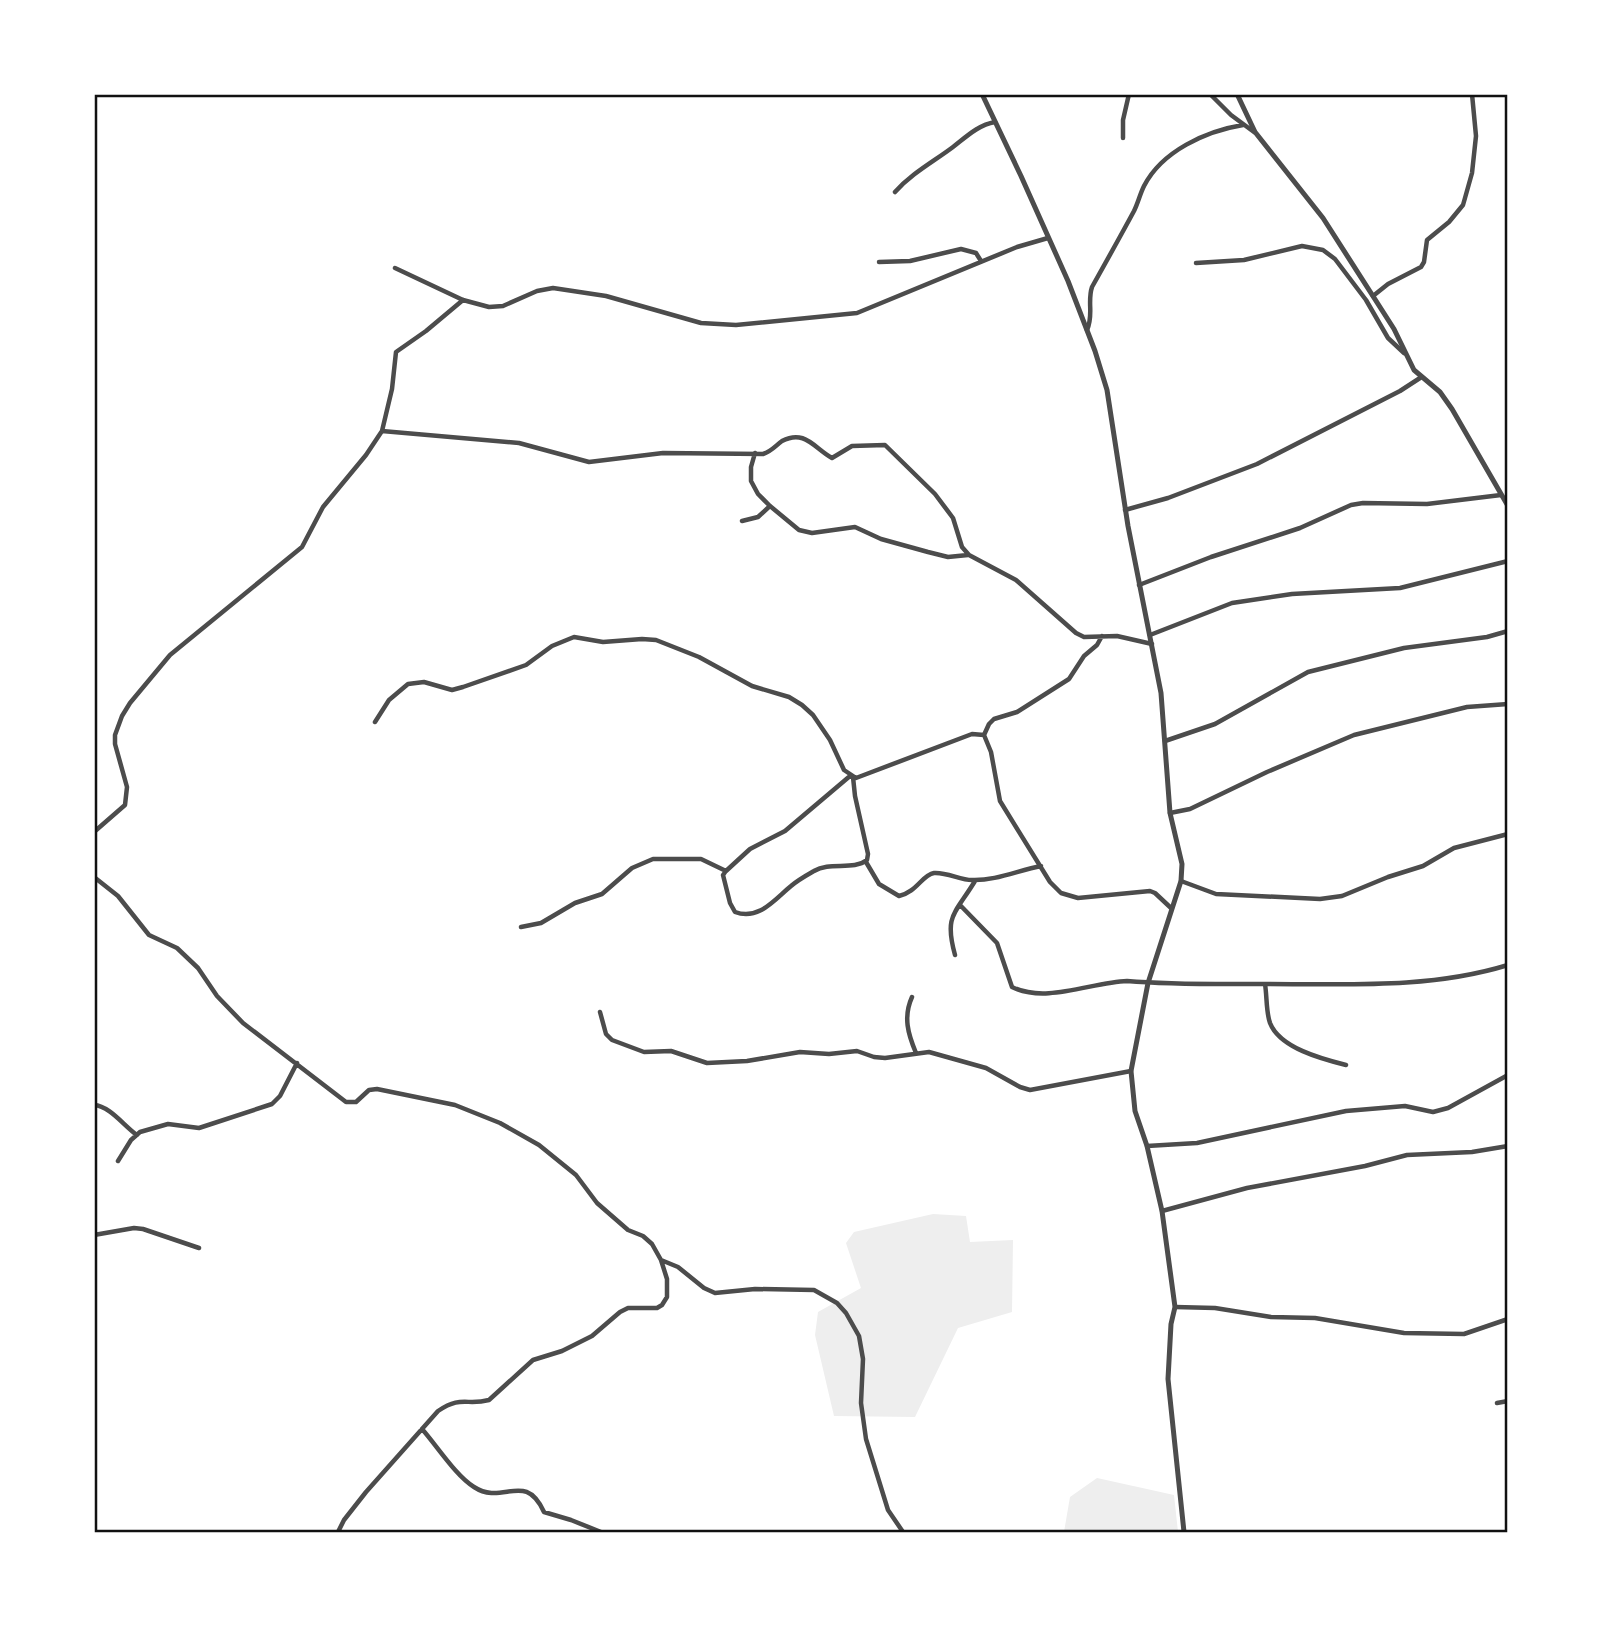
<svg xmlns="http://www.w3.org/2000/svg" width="1602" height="1627" viewBox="0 0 1602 1627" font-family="Quicksand,sans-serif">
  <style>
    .green { fill: #eee }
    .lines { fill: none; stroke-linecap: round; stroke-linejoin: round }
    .minor { stroke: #4c4c4c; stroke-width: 4.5 }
    .tertiary { stroke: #4c4c4c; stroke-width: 5 }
    .neatline { fill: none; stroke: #111; stroke-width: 2.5 }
  </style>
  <rect width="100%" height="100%" fill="#fff"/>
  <path class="green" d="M933,1214L966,1216L970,1242L1013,1240L1012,1312L958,1328L915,1417L834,1416L815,1335L818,1312L861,1288L846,1243L854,1232Z
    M1097,1478L1174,1495L1178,1532H1064L1070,1497Z"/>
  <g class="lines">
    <path class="minor" d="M1210,94L1231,115L1254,132
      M1123,138V120L1129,94
      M895,192C912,173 933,162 953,147C966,137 978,125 995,122
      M879,262L910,261L961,249L976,253L981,261
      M1196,263L1244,260L1302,246L1323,250L1335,259L1366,300L1388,338L1404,353
      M395,268L463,300L489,307L503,306L537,291L553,288L606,296L701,323L736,325L857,313L1017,247L1048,238
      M1373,296L1388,284L1421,267L1424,262L1427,240L1449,222L1463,205L1465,198L1472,173L1476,136L1472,94
      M1087,330C1094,315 1087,302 1092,287C1106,262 1120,237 1134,211C1138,203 1140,194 1144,186C1162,151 1206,131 1243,125
      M382,431L519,443L589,462L663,453L763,454C772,451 775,446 782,441C805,429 814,448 832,458L852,446L885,445L935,494L953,518L962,547L969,555L1016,580L1076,633L1084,637L1117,636L1152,644
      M755,453L751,467V481L758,494L770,506L799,530L812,533L855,527L881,539L928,552L948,557L968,555
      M1125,510L1168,498L1257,464L1400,391L1420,378
      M742,521L758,517L770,506
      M1139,585L1211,557L1300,528L1351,505L1363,503L1427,504L1501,495
      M1150,635L1232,603L1292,594L1400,588L1508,561
      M375,722L389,700L408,684L424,682L452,690L463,687L526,665L552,646L574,637L603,642L642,639L656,640L699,657L752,686L789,697L802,705L813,715L830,740L844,770L856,778L972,734L984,735L991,752L1000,801L1050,882L1061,893L1078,898L1150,891L1155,893L1171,908
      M984,735L989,724L994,719L1017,712L1069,679L1084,656L1097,645L1102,636
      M1165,741L1215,724L1308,672L1404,648L1487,637L1508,631
      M850,776L785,831L750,849L726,871L723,875L730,903L735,912C759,921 775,899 791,886C798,880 807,875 814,871C830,861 853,871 867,860L868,854L855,796L853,777
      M1170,813L1190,809L1267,772L1354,735L1467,707L1508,704
      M94,832L125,805L127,787L115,744V735L122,716L130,703L170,655L302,547L323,507L366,455L382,431L392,389L396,352L426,331L463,300
      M866,862L879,884L899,896C917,892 922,875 934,873C947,872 960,880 972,880C995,881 1019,870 1041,866
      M94,877L118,896L149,935L177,948L198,968L217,996L243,1023L346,1102H356L369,1090L377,1089L455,1105L500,1123L539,1145L576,1175L597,1203L628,1230L643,1236L652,1244L661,1260L667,1279V1297L662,1305L657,1308H628L620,1312L592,1336L562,1351L533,1360L489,1400C466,1406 462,1395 438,1411L366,1492L344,1520L338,1532
      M1181,881L1216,894L1320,899L1342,896L1388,877L1423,866L1454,848L1508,834
      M960,905L997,943L1012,987C1046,1004 1092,982 1127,981C1174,985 1221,984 1267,984C1348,984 1430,989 1508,965
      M521,927L541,923L575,903L602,894L632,868L653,859H701L726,871
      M955,955C944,915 955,914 975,881
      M1265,984C1267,996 1266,1012 1270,1023C1280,1048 1322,1059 1346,1065
      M912,997C903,1017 908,1034 916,1053
      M600,1012L606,1034L612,1040L644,1052L671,1051L707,1063L747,1061L800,1052L829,1054L857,1051L874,1057L885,1058L929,1052L986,1068L1020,1087L1030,1090L1131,1071
      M94,1105C110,1106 124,1126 137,1135
      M1147,1146L1197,1143L1346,1111L1405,1106L1433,1112L1448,1108L1508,1075
      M118,1161L131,1140L140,1132L168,1124L199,1128L272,1104L280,1096L297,1063
      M1162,1211L1247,1188L1365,1166L1407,1155L1472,1152L1508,1146
      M94,1235L134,1228L143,1229L199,1248
      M661,1260L678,1267L704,1288L715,1293L755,1289L814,1290L837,1303L846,1313L859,1336L863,1359L861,1403L866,1439L888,1510L903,1532
      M1175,1307L1215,1308L1271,1317L1315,1318L1404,1333L1464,1334L1508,1319
      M1497,1403L1508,1401
      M422,1429C437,1446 456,1476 474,1487C503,1506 525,1470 544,1512L571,1520L601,1532"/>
    <path class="tertiary" d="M982,94L1021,176L1068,281L1095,351L1107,390L1128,526L1161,693L1170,813L1182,864L1181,881L1148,983L1131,1071L1135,1111L1147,1146L1162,1211L1175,1307L1171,1324L1168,1379L1184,1532
      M1237,94L1255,132L1323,218L1394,329L1414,370L1440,392L1452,409L1508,506"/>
  </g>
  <rect width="1602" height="1627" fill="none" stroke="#ffffff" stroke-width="192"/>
  <rect x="96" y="96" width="1410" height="1435" class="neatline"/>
</svg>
